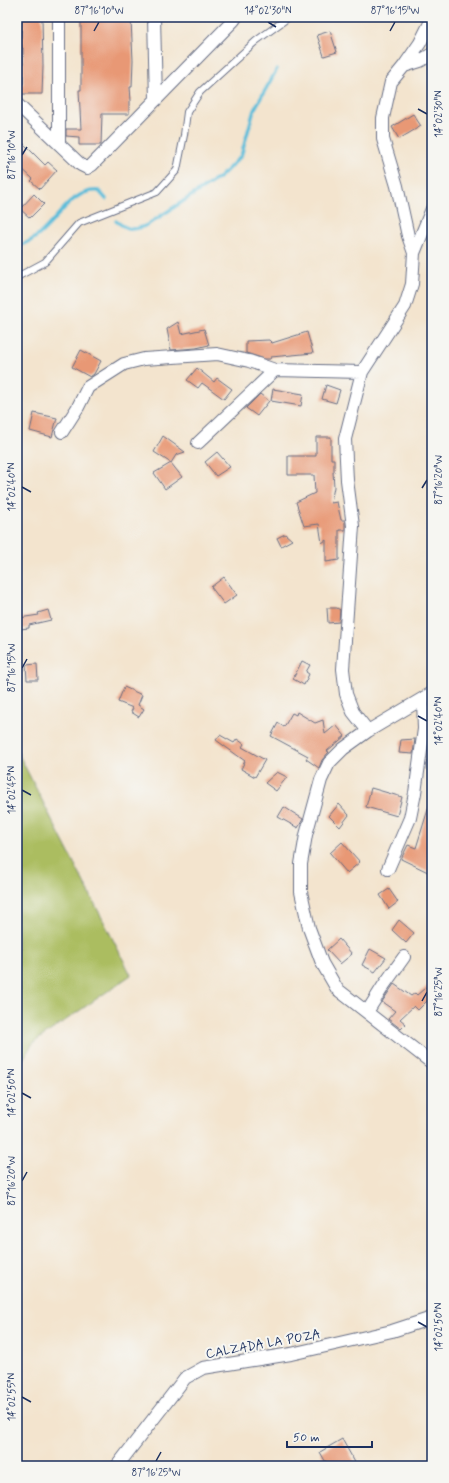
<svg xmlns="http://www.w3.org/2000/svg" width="449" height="1483" viewBox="0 0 449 1483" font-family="Mynerve,sans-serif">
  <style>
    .green { fill: #abbd60; stroke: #63765f }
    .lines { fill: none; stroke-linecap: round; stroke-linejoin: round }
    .stream { stroke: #5cbdda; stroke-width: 3.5 }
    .building { fill: #e89875 }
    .lane-casing { stroke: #676e85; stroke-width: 8 }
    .street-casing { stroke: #676e85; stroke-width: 14 }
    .lane { stroke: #fff; stroke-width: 6 }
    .street { stroke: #fff; stroke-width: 12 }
    .ticks { fill: none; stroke: #1b2f5e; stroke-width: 1.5 }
    .labels { text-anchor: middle; stroke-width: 4; stroke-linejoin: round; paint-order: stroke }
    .street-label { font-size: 13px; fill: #1b2f5e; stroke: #f6f6f2 }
    .neatline { fill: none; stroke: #1b2f5e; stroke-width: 1.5 }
    .ticks-label { font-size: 10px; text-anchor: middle; fill: #1b2f5e }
  </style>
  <rect width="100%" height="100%" fill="#f6f6f2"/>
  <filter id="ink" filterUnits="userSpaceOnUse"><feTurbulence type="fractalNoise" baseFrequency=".025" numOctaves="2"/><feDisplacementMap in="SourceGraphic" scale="8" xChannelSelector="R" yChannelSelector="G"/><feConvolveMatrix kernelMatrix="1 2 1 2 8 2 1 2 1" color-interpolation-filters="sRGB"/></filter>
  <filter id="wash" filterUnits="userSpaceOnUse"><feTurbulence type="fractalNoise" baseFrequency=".012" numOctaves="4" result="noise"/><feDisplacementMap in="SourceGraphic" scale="16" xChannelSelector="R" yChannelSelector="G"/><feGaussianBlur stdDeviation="0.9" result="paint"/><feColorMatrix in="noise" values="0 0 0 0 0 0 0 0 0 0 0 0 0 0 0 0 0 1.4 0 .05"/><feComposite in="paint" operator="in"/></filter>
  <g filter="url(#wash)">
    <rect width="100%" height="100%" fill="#f3e4ce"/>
    <path class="green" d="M17,751L131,975L33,1043L17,1069Z"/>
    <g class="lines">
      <path class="stream" d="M116,221C127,230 134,231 147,225L220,177L241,156L254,110L277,69
        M17,246C51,240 65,187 99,191L106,199"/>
    </g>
    <g id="blocks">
      <path class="building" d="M22,17H42L43,66L42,94H21V84H23V48H22L21,39Z
        M81,17H130V21H131L133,60L132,87H130L131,101H129V114H102L101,145H79V137L66,136V129H81L79,90H81Z
        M330,31L337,52L324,56L317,35Z
        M413,114L421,126L399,139L392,127Z
        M17,137L45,165L48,162L57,170L40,189L31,181L33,179L17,164Z
        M34,194L44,204L30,218L20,209Z
        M178,322L181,334L204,329L209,345L196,348L171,350L167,329Z
        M307,332L313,353L271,357L270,359H265L246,353V341L269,340L272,343Z
        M81,350L101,361L94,374L90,377L72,367Z
        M197,368L214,382L217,378L232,389L224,399L202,383L198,388L187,380Z
        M326,385L340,390L336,403L322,399Z
        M273,389L303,394L301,406L271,401Z
        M260,394L269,401L257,416L246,408Z
        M34,413L57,418L52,437L30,431Z
        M163,436L185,452L176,455L171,463L182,477L165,489L154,473L171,463L154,452Z
        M316,437H331V459H334V472H333L334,487L331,503L337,502L341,520H345V530H339V560L326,562V540L322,543L319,524L304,526L296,502L315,493L314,475H288V456H316Z
        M217,452L230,467L216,476L205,462Z
        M285,534L292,540L281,546L277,538Z
        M224,577L237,595L224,604L211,587Z
        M327,608H337L340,610L339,622L328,623Z
        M48,610L51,620L29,625V628L20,629L19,618L39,615L38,613Z
        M302,661L310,665L306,672L309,674L304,685L293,679Z
        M37,664L38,680H27L26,665Z
        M124,687L142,695L138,705L144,709L139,717L131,712L133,708L118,702Z
        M297,712L315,723L323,720L325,734L336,725L345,736L327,751L329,752L322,760L319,768L306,759L308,756L271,736L278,723L284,727L292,713L296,715Z
        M220,735L234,743L237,739L244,744L242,747L265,760L255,777L241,769L245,761L216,740Z
        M415,739L413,754L399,753L401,740Z
        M277,772L287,777L276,791L265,783Z
        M371,788L402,797L397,816L366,807Z
        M430,803H432V874L401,859L408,845L416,848Z
        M339,804L349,815L340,827L329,816Z
        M284,807L303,819L298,828L278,817Z
        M342,842L360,862L347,873L330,853Z
        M389,889L398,902L389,909L380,895Z
        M399,920L414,933L406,943L392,930Z
        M339,939L352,954L340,964L327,950Z
        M370,949L386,958L375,972L362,965Z
        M432,982V996L418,1010L414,1006L400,1019L406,1024L401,1029L388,1019L395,1011L382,1002L394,984L411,996L415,993L417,995Z
        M342,1439L357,1466H328L320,1452Z"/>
    </g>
  </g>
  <g filter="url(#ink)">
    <use href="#blocks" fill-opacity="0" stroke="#676e85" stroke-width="1"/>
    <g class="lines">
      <g class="lane-casing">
        <path id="lane" d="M17,277L45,262L79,223L157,192L177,170L184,135L187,112L200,92L256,41L289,17"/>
      </g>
      <g class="street-casing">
        <path id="street" d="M154,17L156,100
          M404,66L420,61L432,54
          M17,104L81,165L87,168L92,165L234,20L236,17
          M59,144V17
          M414,253L408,236L397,186L383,139V118L391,82L404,66L420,43L432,19
          M62,432L78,407L88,387L124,364L144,359L217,354L249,361L275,370
          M198,443L275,370L362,372
          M432,693L368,731L343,749L329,763L321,780L306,835L301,864V892L309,928L322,963L337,989L432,1063
          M368,731L353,712L346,694L343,669L353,526L347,480L345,439L362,372L405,306L412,284L414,253L432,209
          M388,869L410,818L415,793L424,729L423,699
          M367,1012L384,985L404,957
          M117,1466L185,1378L203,1368L291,1354L392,1331L432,1318"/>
      </g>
      <use href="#lane" class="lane"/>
      <use href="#street" class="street"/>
    </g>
  </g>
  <path class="ticks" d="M268,22L276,27M94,31L99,22M390,31L395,22M418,109L427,114M22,155L27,147M22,487L31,492M422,488L427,480M22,668L27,659M418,716L427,721M22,790L31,795M422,1001L427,992M22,1093L31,1098M22,1181L27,1172M418,1322L427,1327M22,1397L31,1402M156,1461L161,1452"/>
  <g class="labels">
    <g class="street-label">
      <text transform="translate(263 1343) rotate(-10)" y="5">CALZADA LA POZA</text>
    </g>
  </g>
  <rect width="449" height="1483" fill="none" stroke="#f6f6f2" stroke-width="44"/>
  <path d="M287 1441v6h85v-6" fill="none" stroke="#1b2f5e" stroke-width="2"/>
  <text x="293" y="1441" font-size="12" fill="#1b2f5e" stroke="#f6f6f2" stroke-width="3" paint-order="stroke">50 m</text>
  <rect x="22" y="22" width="405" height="1439" class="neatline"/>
  <g class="ticks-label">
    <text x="99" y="14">87°16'10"W</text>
    <text x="268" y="14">14°02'30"N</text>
    <text x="395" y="14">87°16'15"W</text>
    <text transform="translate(438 114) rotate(-90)" y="4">14°02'30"N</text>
    <text transform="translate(11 155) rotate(-90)" y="4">87°16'10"W</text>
    <text transform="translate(438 480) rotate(-90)" y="4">87°16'20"W</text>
    <text transform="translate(11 487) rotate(-90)" y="4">14°02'40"N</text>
    <text transform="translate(11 668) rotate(-90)" y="4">87°16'15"W</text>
    <text transform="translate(438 721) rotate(-90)" y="4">14°02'40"N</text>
    <text transform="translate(11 790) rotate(-90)" y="4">14°02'45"N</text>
    <text transform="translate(438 992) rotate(-90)" y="4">87°16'25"W</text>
    <text transform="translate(11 1093) rotate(-90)" y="4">14°02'50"N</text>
    <text transform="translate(11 1181) rotate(-90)" y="4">87°16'20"W</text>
    <text transform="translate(438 1327) rotate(-90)" y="4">14°02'50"N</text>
    <text transform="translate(11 1397) rotate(-90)" y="4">14°02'55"N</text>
    <text x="156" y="1476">87°16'25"W</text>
  </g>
</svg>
